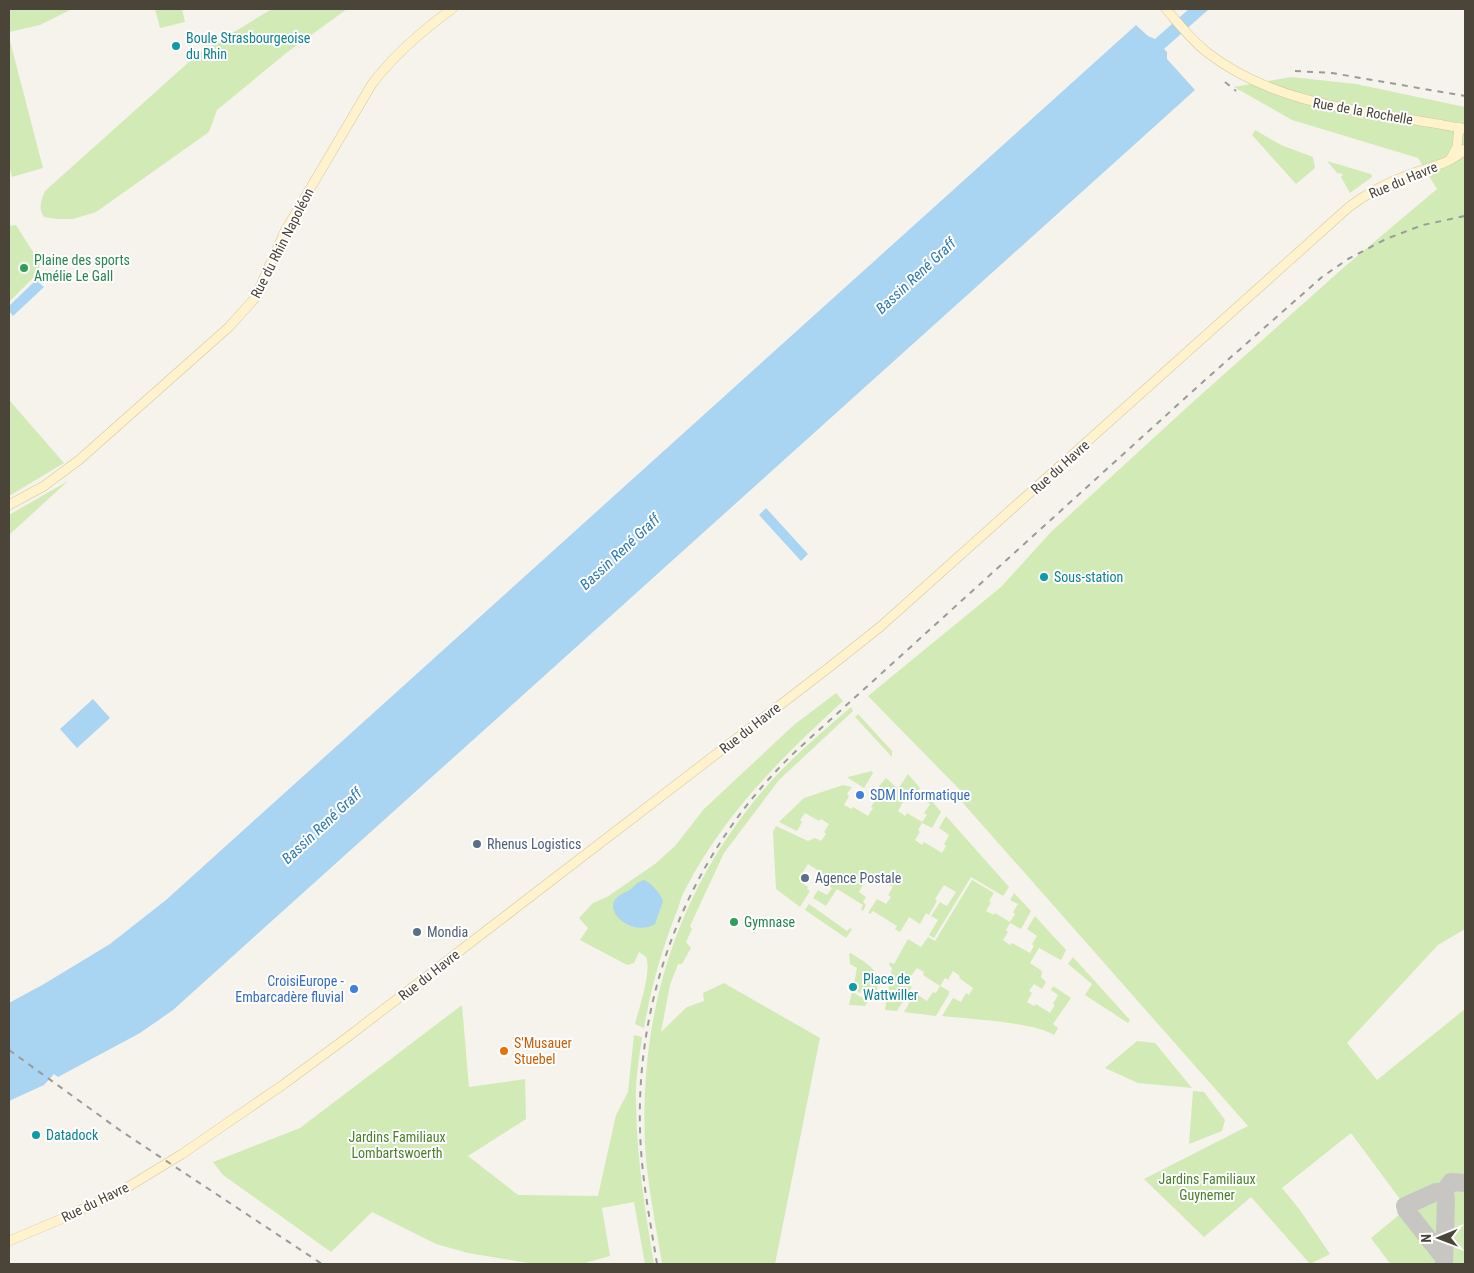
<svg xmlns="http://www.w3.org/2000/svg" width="1474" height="1273" viewBox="0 0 1474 1273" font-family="'Roboto Condensed',sans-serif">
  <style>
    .green { fill: #d2eab5 }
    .water { fill: #a9d4f2 }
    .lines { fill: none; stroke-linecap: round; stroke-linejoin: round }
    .taxiway { stroke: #c8c6c3; stroke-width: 18 }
    .secondary-casing { stroke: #d6c79b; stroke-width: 10 }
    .secondary { stroke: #fff3cd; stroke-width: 9 }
    .rail { stroke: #9a9a9a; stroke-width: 2; stroke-dasharray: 6 6; stroke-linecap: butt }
    .culture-dot { fill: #0f9aa8; stroke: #fff; stroke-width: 2 }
    .leisure-dot { fill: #2e9e5b; stroke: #fff; stroke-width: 2 }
    .shop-dot { fill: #3f7fe0; stroke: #fff; stroke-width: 2 }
    .service-dot { fill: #5c6f8a; stroke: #fff; stroke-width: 2 }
    .food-dot { fill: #e8710a; stroke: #fff; stroke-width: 2 }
    .labels { text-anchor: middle; stroke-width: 4; stroke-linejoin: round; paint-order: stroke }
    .culture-label { font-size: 14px; fill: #0d838f; stroke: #fff; text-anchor: start }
    .street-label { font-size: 14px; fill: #4b4439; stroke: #fff }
    .leisure-label { font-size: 14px; fill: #27864d; stroke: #fff; text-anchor: start }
    .shop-label { font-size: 14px; fill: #366cbe; stroke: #fff; text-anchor: start }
    .service-label { font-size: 14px; fill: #4e5e75; stroke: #fff; text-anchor: start }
    .food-label { font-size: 14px; fill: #c56008; stroke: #fff; text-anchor: start }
    .park-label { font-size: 14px; fill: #4a7f2a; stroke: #fff }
    .water-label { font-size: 15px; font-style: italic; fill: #2e7ab2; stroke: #fff }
  </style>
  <rect width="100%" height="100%" fill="#f6f3ec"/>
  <path class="green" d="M9,9H72L40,25L9,32Z
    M155,9H182L185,22L160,28Z
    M272,9H347L285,54L217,110L209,132L96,212L73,219H57L44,217C38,208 41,201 45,191L199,53Z
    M9,37L43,168L12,177L9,165Z
    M1291,77L1356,84L1465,107V929L1438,945L1347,1043L1377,1080L1465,1009V1264H1391L1388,1261L1371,1238L1405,1210V1206L1351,1133L1282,1188L1300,1210L1330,1254L1310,1264L1251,1197L1204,1237L1144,1179L1248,1126L955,794L960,790L868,696L1001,587L1051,532L1195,400L1342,269L1437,189L1418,158L1292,120L1234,87Z
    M1255,130L1281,145L1313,157L1315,168L1296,184L1252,135Z
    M1327,161L1371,174L1372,177L1350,193L1341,177L1343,175L1340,173L1338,174Z
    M16,225L40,263L38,273L9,302V226Z
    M10,401L64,463L9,496V403Z
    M68,481L9,535V515Z
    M836,693L843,701C782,757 723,815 685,890C681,896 680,904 677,911C662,949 651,987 644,1028L635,1024C639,1008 652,971 646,957L639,952L634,963L627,965L580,940L588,928L579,918L593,903L607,897L655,864L675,846L704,809L795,724Z
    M851,707L853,711L779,780L724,853L690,926L692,929L686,942L691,948L682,964H678L670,985L661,1032L687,1007L704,1001L703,993L724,983L820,1038L775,1264H662C656,1225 647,1184 645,1144C639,1006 680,882 773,779C797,753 824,730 851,707Z
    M858,714L892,751V757L855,717Z
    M872,771L873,773L864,788L848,778V777Z
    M908,774L920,788L914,798L906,793L901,801L903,802L898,811L905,816L907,813L922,822L927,815L924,813L930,804L923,800L926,794L941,812L932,828L922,823L918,830L920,832L915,840L922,845L924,842L942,853L946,846L944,844L949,835L939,828L946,816L1009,887L1003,896L971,877L934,938L929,935L938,920L931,916L940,902L947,906L956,892L944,885L935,899L937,901L929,915L926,913L920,924L909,917L900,932L895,929L897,926L873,911L870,914L868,913L877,899L886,904L891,897L888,895L893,887L886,882L884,885L867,874L862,881L864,883L859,892L866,897L863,902L866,905L863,911L861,909L863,905L837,889L826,906L813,898L818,890L827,895L832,888L829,886L834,877L827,873L825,875L808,864L803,872L805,874L800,882L808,887L807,889L810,891L800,907L776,889L773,832L776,826L808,841L815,838L821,841L826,834L824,832L829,824L821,819L819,821L805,813L800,820L802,822L797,831L779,822L804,798L843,785L852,787L847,794L849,796L844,805L852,809L853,807L868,816L873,808L871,807L876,798L868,793L871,789L875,791L886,778L898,789Z
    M972,880L994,893L989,901L991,902L986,911L994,915L995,913L1010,922L1015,914L1013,912L1018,904L1010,900L1014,893L1031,911L1021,929L1010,923L1006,930L1008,932L1003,940L1010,945L1012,943L1030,953L1034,946L1032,944L1037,936L1027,929L1035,916L1066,950L1061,960L1039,948L1030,963L1042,971L1041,977L1046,982L1042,989L1034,984L1029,991L1032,993L1027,1002L1034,1006L1036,1004L1050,1013L1055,1005L1053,1004L1058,995L1051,990L1053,986L1071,998L1053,1024L1058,1028L1054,1035C1035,1022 968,1019 942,1016L953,998L961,1002L966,993L969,995L973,988L959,978L960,976L953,971L948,980L945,978L940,986L949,991V994L936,1016L904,1012L915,993L927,1001L933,992L936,993L940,986L923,975L924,972L917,968L911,976L909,975L904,982L912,987L897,1011L885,1010L892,968L889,965L890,962L894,964L908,939L921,947L928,937L935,941Z
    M809,904L847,931L850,928L852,929L846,938L805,910Z
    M851,953C876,970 880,969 876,1002L869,999L872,991L864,987L860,993L853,989L857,968L850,964L849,954Z
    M1073,957L1130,1020L1128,1023L1085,995L1092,984L1068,964Z
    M852,992L868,1001L865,1006L849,1005Z
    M462,1005L469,1087L525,1079L526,1119L468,1156L518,1195L598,1196L616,1115L628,1092L634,1035L642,1037C639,1059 635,1082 636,1105C637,1159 645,1211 654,1264H645L634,1202L602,1208L610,1256L581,1264H529V1263L468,1253L436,1244L372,1212L331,1252L223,1175L213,1162L300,1128Z
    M1137,1041L1155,1043L1192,1088L1138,1083L1105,1068Z
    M1193,1091L1204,1092L1225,1120L1222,1131L1189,1144Z"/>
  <path class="water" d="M1189,9H1209L1164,49L1167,52V59L1195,90L173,1010L140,1033L58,1077L54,1074L44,1085L9,1101V1003L44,984L110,944L166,900L1136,25L1148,36L1155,39Z
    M36,280L44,287L13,316L9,311V306Z
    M766,508L808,554L801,561L759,515Z
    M93,699L110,718L77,748L60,729Z
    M644,880C651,883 661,894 663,901L655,924C635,937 605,914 615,900C617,896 623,893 628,891C634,887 637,882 644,880Z"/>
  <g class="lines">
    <path class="taxiway" d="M1443,1193L1451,1182L1465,1183
      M1405,1206L1436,1192H1441L1445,1194L1446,1200L1444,1264
      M1406,1210L1444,1258"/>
    <g class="secondary-casing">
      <path id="secondary" d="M1166,9C1179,24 1192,41 1208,53C1282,110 1378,111 1465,129
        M1451,158L1457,147L1459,127
        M9,505L44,486L79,460L229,327L255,298L285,231L372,84C394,55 423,30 452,9
        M9,1241L66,1217L123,1190L182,1154L284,1084L349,1036L827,669L880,627L1349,207C1367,193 1387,183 1408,175C1426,168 1451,164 1465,149"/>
    </g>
    <use href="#secondary" class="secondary"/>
    <path class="rail" d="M1295,71L1332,73L1465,96
      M1225,82L1236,91
      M9,1050L121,1131L322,1264
      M657,1264C650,1220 641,1175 640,1129C636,986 693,849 797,750L1205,380L1322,277L1348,259L1386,239L1423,225L1465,216"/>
  </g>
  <g class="culture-dot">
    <circle cx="176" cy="46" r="5"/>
    <circle cx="1044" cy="577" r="5"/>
    <circle cx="853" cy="987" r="5"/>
    <circle cx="36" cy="1135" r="5"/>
  </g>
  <g class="leisure-dot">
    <circle cx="24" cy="268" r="5"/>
    <circle cx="734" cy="922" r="5"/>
  </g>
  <g class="shop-dot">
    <circle cx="860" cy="795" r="5"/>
    <circle cx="354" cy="989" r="5"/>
  </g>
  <g class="service-dot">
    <circle cx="477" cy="844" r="5"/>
    <circle cx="805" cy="878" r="5"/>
    <circle cx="417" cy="932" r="5"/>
  </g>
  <circle class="food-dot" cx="504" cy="1051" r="5"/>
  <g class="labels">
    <g class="culture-label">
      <text x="186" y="43">Boule Strasbourgeoise<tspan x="186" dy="16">du Rhin</tspan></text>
      <text x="1054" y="582">Sous-station</text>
      <text x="863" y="984">Place de<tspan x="863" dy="16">Wattwiller</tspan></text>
      <text x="46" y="1140">Datadock</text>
    </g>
    <g class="street-label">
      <text transform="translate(1363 111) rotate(10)" y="5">Rue de la Rochelle</text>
      <text transform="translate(1403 180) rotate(-23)" y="5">Rue du Havre</text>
      <text transform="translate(282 243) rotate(-63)" y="5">Rue du Rhin Napoléon</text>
      <text transform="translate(1060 467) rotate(-42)" y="5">Rue du Havre</text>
      <text transform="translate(750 728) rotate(-38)" y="5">Rue du Havre</text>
      <text transform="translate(429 975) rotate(-38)" y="5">Rue du Havre</text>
      <text transform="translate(95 1202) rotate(-26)" y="5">Rue du Havre</text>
    </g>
    <g class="leisure-label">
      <text x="34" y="265">Plaine des sports<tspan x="34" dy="16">Amélie Le Gall</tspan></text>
      <text x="744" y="927">Gymnase</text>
    </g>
    <g class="shop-label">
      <text x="870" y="800">SDM Informatique</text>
      <text x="344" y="986" text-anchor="end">CroisiEurope -<tspan x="344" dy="16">Embarcadère fluvial</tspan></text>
    </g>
    <g class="service-label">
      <text x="487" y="849">Rhenus Logistics</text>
      <text x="815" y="883">Agence Postale</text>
      <text x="427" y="937">Mondia</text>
    </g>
    <g class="food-label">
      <text x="514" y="1048">S'Musauer<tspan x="514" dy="16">Stuebel</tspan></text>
    </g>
    <g class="park-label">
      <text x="397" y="1142">Jardins Familiaux<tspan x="397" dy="16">Lombartswoerth</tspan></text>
      <text x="1207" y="1184">Jardins Familiaux<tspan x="1207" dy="16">Guynemer</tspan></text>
    </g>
    <g class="water-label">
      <text transform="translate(916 276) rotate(-43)" y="5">Bassin René Graff</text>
      <text transform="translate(620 552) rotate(-43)" y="5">Bassin René Graff</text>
      <text transform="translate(322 826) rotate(-43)" y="5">Bassin René Graff</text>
    </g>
  </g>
  <rect width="1474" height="1273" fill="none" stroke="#4b4439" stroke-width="20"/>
  <g transform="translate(1439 1238) rotate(269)" stroke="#ffffff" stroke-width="4" paint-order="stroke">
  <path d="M0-4L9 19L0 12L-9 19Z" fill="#4b4439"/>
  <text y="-8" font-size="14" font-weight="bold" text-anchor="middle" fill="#4b4439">N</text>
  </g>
</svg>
